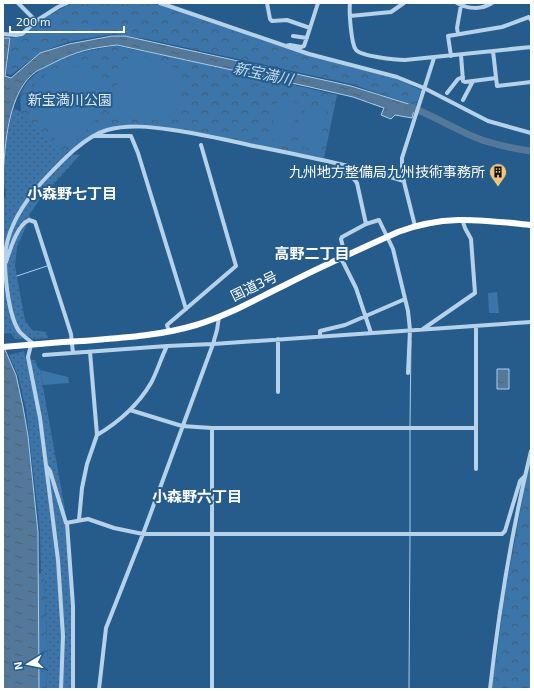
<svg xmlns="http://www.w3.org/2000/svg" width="534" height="692" viewBox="0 0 534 692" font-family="'Exo 2','Noto Sans JP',sans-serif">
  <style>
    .grass { fill: url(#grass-dots) }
    .forest { fill: url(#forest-crowns) }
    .garden { fill: #3b75a9 }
    .water { fill: url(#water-ripples); stroke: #aaceeb }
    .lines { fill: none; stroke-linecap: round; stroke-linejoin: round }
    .stream { stroke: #aaceeb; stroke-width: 1 }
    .river { stroke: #53789a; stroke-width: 7 }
    .minor { stroke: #b5d2ea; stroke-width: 4 }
    .highway { stroke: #fff; stroke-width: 6 }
    .highway-bridge { stroke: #fff; stroke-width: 6 }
    .labels { text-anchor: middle; stroke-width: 4; stroke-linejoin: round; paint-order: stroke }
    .park-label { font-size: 14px; fill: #daeaf8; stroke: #265c8c }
    .poi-label { font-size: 14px; fill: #fff; stroke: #265c8c; text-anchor: end }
    .street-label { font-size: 14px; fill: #fff; stroke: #265c8c }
    .water-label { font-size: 15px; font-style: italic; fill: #c1dbf1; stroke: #265c8c }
    .neighbourhood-label { font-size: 15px; font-weight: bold; fill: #fff; stroke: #265c8c }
  </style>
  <defs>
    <pattern id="grass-dots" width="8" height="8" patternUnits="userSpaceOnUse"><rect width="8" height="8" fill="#3b75a9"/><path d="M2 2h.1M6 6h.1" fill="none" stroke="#445e76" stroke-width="1.8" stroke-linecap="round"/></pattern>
    <pattern id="forest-crowns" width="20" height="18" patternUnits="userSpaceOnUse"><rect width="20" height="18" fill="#3b75a9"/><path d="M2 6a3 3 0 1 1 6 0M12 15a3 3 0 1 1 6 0" fill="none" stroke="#445e76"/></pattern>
    <pattern id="water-ripples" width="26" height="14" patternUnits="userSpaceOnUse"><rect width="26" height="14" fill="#53789a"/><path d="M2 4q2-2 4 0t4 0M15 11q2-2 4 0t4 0" fill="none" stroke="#506273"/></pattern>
  </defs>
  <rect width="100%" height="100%" fill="#265c8c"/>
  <path class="grass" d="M13,108L21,112L65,154L80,155L40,199L29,215L33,222L27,224L17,247L15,266L25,320L32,330L46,332L48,338L33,339L25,334L21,339H15L11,333L3,334V200L6,195L4,183L3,182C3,156 8,133 13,108Z
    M24,351L26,360H35L37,366L40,370L67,521L65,526L71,586V689H46L48,665L44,578L41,573L40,531L26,409L18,376L9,355Z"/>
  <path class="forest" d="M73,3H154L306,55L397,79L421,90L416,106L351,84L147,39L114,34L68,42L41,52L11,75L6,74L11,38L23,35L44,17Z
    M116,46L201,63L337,95L324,158L192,132L134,124L102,130L95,133L65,154L21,112C21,106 19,96 22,91C37,60 86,50 116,46Z
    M531,460V689H492L506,587L527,476Z
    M41,573L44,578L48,665L46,689H39V574Z"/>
  <path class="garden" d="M141,56C148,58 158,59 165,62C184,71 185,97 174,112C172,116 169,118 166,121L115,118L111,114V109L122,61L131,57Z
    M76,66L85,69L101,81L106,102L105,108L85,132L70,143L64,145L59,143L48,130L32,99L34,89L36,83L48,73L64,67Z
    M278,99L299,103L289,144L269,139Z
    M306,105L327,110L318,150L297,146Z
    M497,292L499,313H489L488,293Z
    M40,370L68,377L69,383L43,385Z"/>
  <path class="water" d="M112,36H125L351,86L415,106L412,118L395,115L391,119L381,115L384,108L353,97L310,87L117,45C91,48 77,51 53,63C48,66 42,68 37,71C8,90 5,145 3,176V38H10L5,76L11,78L40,53L69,44Z
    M3,345L16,375L23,407L28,436L38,532L39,689H3Z
    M497,369H509V389H497Z"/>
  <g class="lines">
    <path class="stream" d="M17,276L47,266
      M410,426L411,341
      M410,532V429
      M409,689L410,535"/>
    <path class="river" d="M410,107C435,116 457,131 482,140C498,145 514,149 531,151"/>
    <path class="minor" d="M18,3L36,21
      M160,3L309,54L397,77L424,88L488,121L531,133
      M267,3L270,19L272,21L287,20L310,28L318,3
      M350,3C349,11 351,44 356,50C361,56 395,60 405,60L531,47
      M457,3C468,9 481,10 492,3
      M350,16L391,12L404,3
      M3,34L16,35L22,34L36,21L58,7L67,3
      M458,34L457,28L461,5
      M293,36L307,38
      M286,46L290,45L301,47L304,46L310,28
      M493,51L497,86L531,82
      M461,55L463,81L465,82L496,78
      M451,56L448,36L502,27L529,17L531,20
      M447,93L458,79L463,77
      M463,100L473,81
      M94,136H131L138,153L186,309
      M345,174L354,179L357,183L366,224L379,220L393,249L408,311L410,330L408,373
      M415,226L402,174V158L434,58
      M345,256L341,239L342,237L366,224
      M341,258L356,288L371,333
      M6,262C10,250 17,225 29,220L35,222L65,315L71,334L73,353
      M219,317L217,330L213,344L531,322
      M476,326V469
      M423,329L475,293L471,239L465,228L462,219
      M169,332L167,325L236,266L201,145
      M320,336V331L345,325L405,299
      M278,339V392
      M31,345L28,357L40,418L58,560L63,636L61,689
      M35,345C29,340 23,336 19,331C8,315 3,267 6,248C10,224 26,200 42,182C59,164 83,137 107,130C129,124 151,127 173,130C201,134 227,140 254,146C304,156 355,166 404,181
      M44,355L167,346L213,344L143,534L106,628L99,689
      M130,410L182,426L212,428H476
      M97,435C119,422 138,405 151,383C157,372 161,358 167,346
      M47,467L50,471L66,523L88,519L114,528L143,534H502L505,531L520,481L525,476
      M79,520L82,488L87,464L97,435L90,352
      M67,523L73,606V689
      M212,689V428
      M490,689C499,610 512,529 531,451"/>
    <path class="highway" d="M82,341C121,338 159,336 196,325C227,316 256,299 285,285C322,266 360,249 398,232C445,214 482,220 531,225
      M3,347L63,342"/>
    <path class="highway-bridge" d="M63,342L82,341"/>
  </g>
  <defs>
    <g id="building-pin" transform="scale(0.9)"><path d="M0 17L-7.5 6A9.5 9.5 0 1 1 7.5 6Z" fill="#f3c67a" stroke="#265c8c"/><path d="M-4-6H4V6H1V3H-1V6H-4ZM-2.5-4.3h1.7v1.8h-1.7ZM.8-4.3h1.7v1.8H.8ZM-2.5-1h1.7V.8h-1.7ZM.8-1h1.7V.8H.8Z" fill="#111"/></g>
  </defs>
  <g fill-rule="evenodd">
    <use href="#building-pin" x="498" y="172"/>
  </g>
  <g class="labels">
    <g class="park-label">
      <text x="70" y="105">新宝満川公園</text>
    </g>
    <g class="poi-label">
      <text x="485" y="177">九州地方整備局九州技術事務所</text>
    </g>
    <g class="street-label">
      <text transform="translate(254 286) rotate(-26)" y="5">国道3号</text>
    </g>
    <g class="water-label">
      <text transform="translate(263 74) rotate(12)" y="5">新宝満川</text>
    </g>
    <g class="neighbourhood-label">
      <text x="72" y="199">小森野七丁目</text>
      <text x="312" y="259">高野二丁目</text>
      <text x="197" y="502">小森野六丁目</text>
    </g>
  </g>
  <rect width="534" height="692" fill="none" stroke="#ffffff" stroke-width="8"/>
  <g transform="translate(28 664) rotate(260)" stroke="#265c8c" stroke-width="3" paint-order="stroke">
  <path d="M0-3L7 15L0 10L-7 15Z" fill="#ffffff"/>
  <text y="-6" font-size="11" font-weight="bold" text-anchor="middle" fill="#ffffff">N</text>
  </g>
  <path d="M10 26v6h114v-6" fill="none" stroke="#ffffff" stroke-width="2"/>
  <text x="16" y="26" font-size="12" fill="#ffffff" stroke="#265c8c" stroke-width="3" paint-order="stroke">200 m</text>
</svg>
